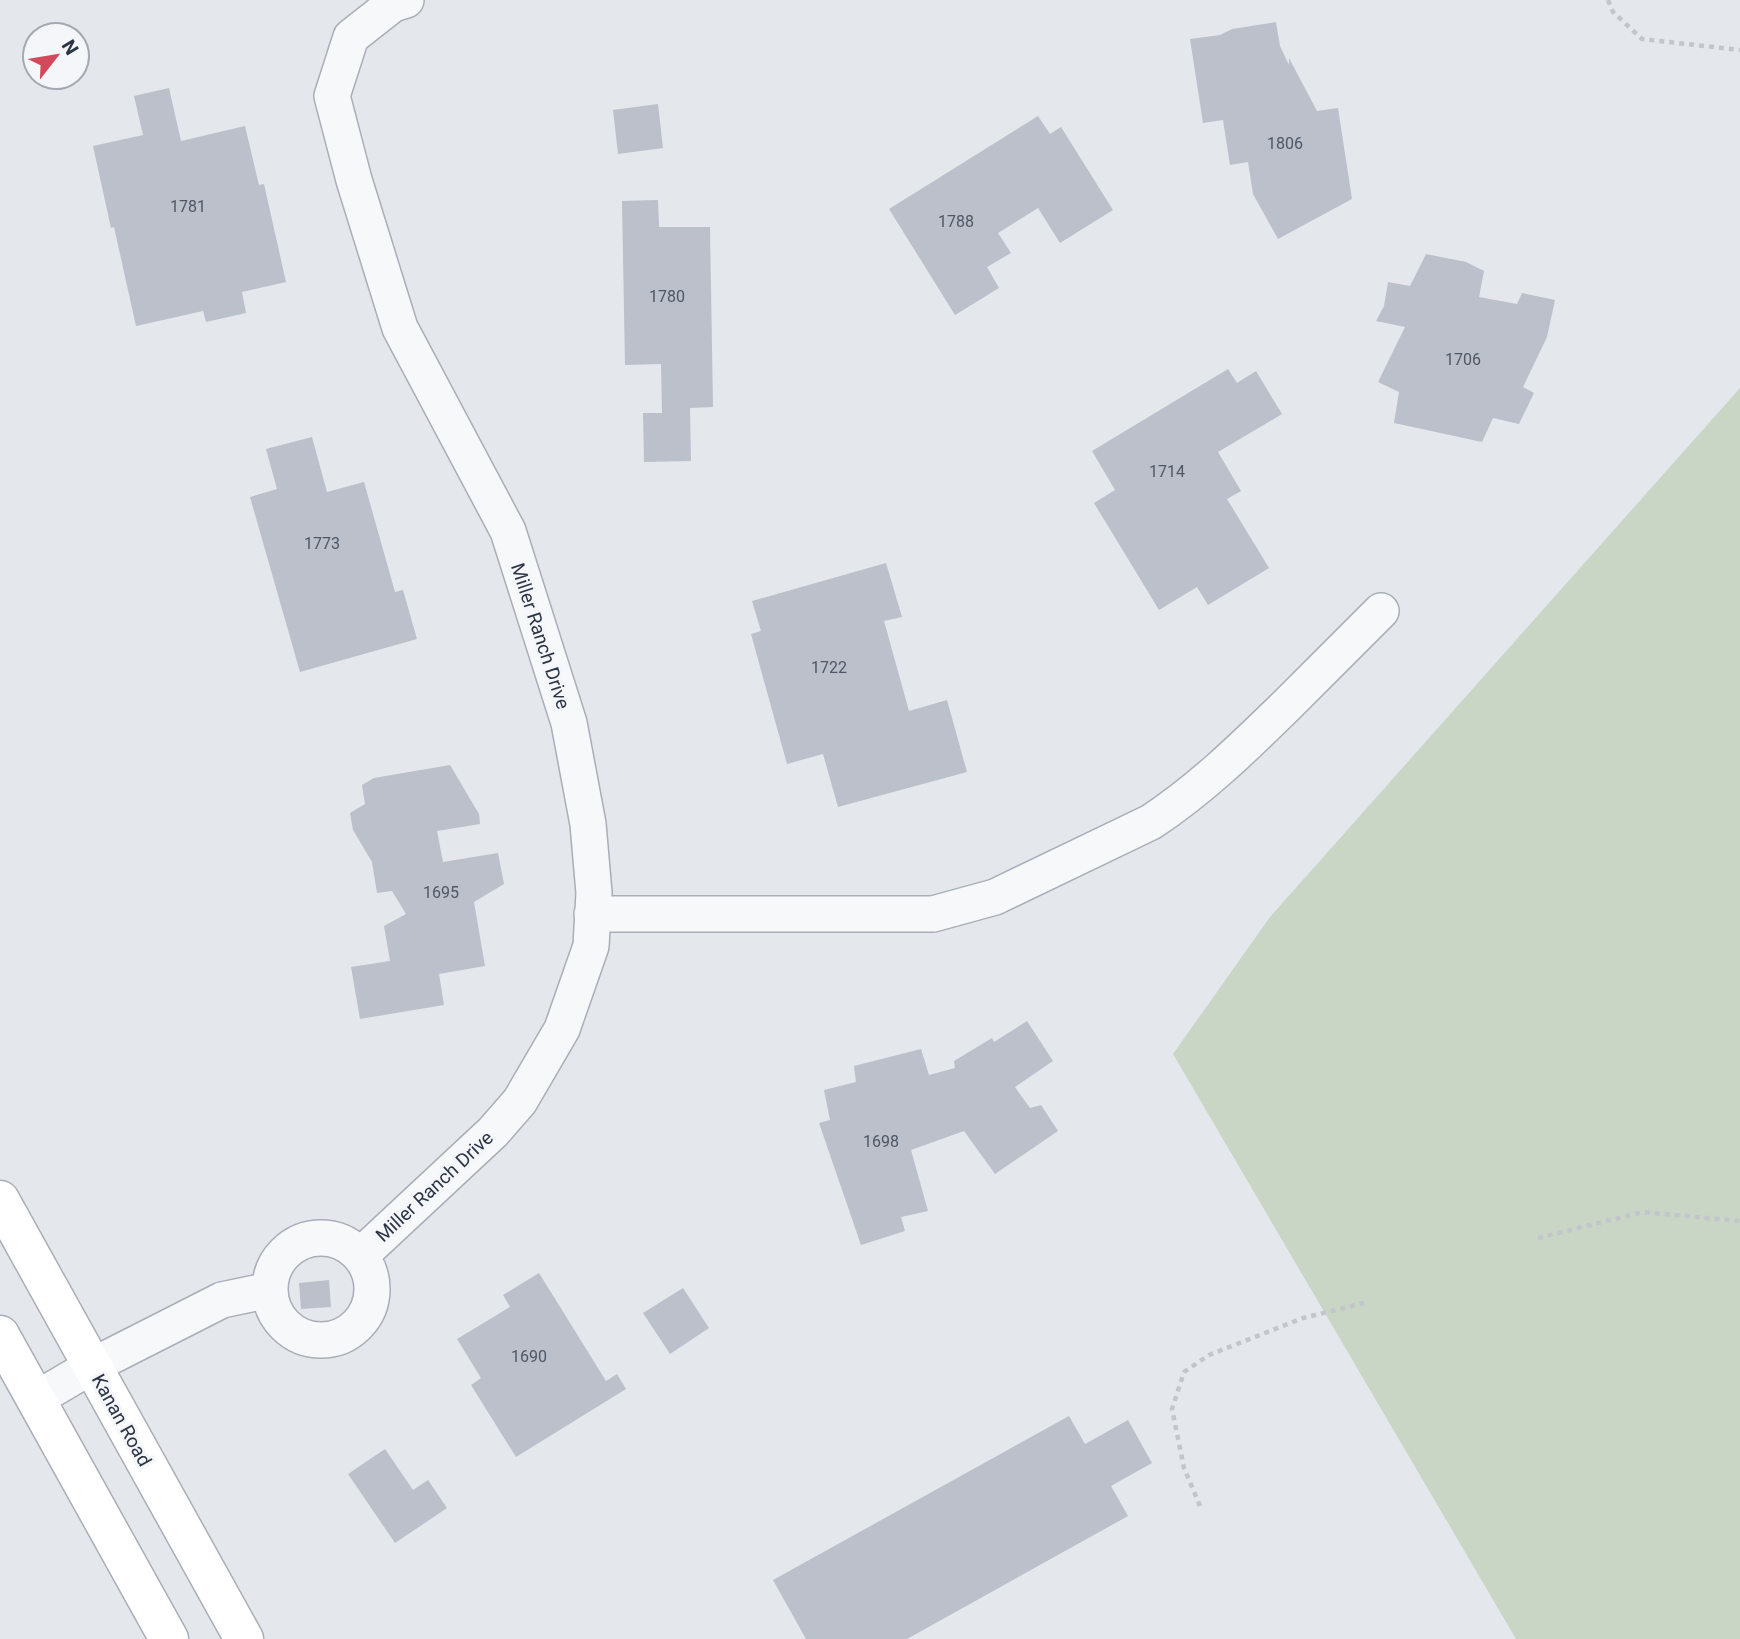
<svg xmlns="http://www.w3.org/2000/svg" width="1740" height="1639" viewBox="0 0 1740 1639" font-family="Roboto,sans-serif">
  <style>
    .green { fill: #c9d6c5 }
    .building { fill: #bbc0ca }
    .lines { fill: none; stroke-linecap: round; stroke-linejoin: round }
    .street-casing { stroke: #a9aeb7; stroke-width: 38 }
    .secondary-casing { stroke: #a9aeb7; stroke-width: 41 }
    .path { stroke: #c2c5cb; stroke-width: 4.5; stroke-dasharray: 5 5; stroke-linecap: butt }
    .street { stroke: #f7f8fa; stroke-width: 35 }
    .secondary { stroke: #fff; stroke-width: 38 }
    .labels { text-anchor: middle; stroke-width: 6; stroke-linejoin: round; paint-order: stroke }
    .number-label { font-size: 16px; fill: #4f5766 }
    .street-label { font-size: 19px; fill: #2b3445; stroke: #f4f6f9 }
  </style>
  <rect width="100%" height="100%" fill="#e4e7ec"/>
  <path class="green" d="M1740,388V1639H1516L1173,1054L1270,917Z"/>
  <path class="building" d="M1276,22L1280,46L1289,65V58L1317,111L1338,108L1352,199L1278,239L1253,194L1248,162L1230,165L1223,120L1203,123L1190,39L1220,35L1232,29Z
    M169,88L181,141L245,126L259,185L264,184L286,282L242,292L246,313L206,322L203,311L136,326L114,227L111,228L93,146L143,135L134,96Z
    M658,104L663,148L618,154L613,110Z
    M1038,116L1050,134L1061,127L1113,210L1060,243L1038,208L998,233L1011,253L987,267L999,288L955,315L889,209Z
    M658,200L659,227H710L713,407L690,408L691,461L644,462L643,413H662L661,364L625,365L622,201Z
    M1426,254L1466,262L1484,271L1479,297L1517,304L1522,293L1555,300L1547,337L1523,387L1534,393L1519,424L1493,418L1482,442L1394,423L1399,392L1378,382L1405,327L1376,321L1384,306L1388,282L1410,286Z
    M1228,369L1237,383L1256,371L1282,414L1218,452L1241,491L1227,499L1269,568L1208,605L1197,587L1159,610L1094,503L1115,490L1092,451Z
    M312,437L327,492L364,482L395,592L403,590L417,639L300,672L250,497L277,489L266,449Z
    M886,563L902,617L884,621L909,711L947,700L967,772L838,807L823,754L787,764L751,634L761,631L752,601Z
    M450,765L479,814L480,824L437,831L443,862L498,853L504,884L474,902L485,966L439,974L444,1005L360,1019L351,967L390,961L384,926L406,914L392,891L377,893L372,862L353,830L350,813L365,804L362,785L374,778Z
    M1027,1021L1053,1061L1015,1087L1030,1108L1041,1105L1058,1131L995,1174L964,1131L911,1150L928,1211L901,1217L905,1231L861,1245L819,1123L830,1120L824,1090L856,1082L854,1066L921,1049L929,1075L955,1068L954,1061L992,1038L994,1042Z
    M539,1273L606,1381L617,1374L626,1389L516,1457L471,1385L481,1378L457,1339L510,1307L503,1295Z
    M329,1280L331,1307L301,1309L299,1283Z
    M683,1288L709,1328L670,1354L643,1313Z
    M1069,1416L1085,1444L1128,1420L1152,1463L1111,1486L1128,1516L907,1639H806L773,1580Z
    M385,1449L413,1490L428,1480L447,1508L395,1543L348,1474Z"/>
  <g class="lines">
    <g class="street-casing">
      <path id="street" d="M592,914H933L995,897L1151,822C1201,789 1243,748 1286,706C1318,674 1349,643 1381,611
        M270 1289a51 51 0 1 1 102 0a51 51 0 1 1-102 0Z
        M360,1256L493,1132L520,1101L562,1029L591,946L594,893L588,824L569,723L508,531L400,328L354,180L332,96L351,37L393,4L406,0
        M36,1399L92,1366L222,1300L270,1290"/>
    </g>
    <g class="secondary-casing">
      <path id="secondary" d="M0,1200L244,1639
        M0,1335L169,1639"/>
    </g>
    <path class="path" d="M1608,0L1613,12L1642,39L1740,50
      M1538,1238L1643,1212L1740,1221
      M1200,1506L1184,1468L1172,1409L1184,1372L1209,1355L1303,1318L1364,1303"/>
    <use href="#street" class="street"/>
    <use href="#secondary" class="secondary"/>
  </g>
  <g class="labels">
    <g class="number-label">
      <text x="1285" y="149">1806</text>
      <text x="188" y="212">1781</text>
      <text x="956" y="227">1788</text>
      <text x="667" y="302">1780</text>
      <text x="1463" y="365">1706</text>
      <text x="1167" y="477">1714</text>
      <text x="322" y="549">1773</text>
      <text x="829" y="673">1722</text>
      <text x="441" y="898">1695</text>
      <text x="881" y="1147">1698</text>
      <text x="529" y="1362">1690</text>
    </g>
    <g class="street-label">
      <text transform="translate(541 636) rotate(72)" y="7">Miller Ranch Drive</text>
      <text transform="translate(434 1186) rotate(-43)" y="7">Miller Ranch Drive</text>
      <text transform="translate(122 1420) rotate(61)" y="7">Kanan Road</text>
    </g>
  </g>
  <g transform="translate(56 56) rotate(59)"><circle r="33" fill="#f4f6f9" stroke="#a4a8b1" stroke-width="2"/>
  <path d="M0-5L12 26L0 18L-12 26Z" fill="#d1495b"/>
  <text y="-10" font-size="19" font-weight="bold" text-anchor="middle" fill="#2b3445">N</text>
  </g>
</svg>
